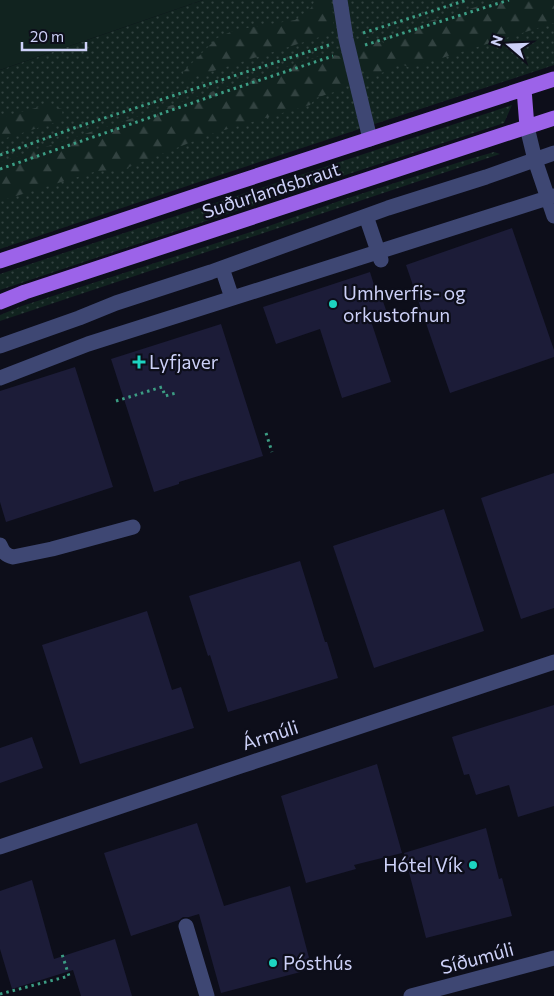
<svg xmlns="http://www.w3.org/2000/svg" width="554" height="996" viewBox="0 0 554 996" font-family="Commissioner,sans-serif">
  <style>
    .grass { fill: url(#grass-dots) }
    .forest { fill: url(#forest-firs) }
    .pitch { fill: #11231f }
    .building { fill: #1c1c38 }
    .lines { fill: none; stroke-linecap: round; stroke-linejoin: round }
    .path { stroke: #3c9d84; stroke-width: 3; stroke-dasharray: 2.5 4; stroke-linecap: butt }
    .minor { stroke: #3e4773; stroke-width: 15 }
    .major { stroke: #9c63e9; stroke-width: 15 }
    .poi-dot { fill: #1dd4c1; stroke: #0d0e1a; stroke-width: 2 }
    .labels { text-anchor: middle; stroke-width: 4.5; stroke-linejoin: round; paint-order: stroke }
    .street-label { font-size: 19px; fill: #cdd1f8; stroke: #0d0e1a }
    .poi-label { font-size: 19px; fill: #cdd1f8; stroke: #0d0e1a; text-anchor: start }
  </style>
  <defs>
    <pattern id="grass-dots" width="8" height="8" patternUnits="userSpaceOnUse" patternTransform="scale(1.25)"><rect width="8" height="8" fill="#11231f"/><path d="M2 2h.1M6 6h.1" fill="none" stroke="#324240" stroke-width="1.8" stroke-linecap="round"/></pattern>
    <pattern id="forest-firs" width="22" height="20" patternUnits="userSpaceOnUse" patternTransform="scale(1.25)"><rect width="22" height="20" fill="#11231f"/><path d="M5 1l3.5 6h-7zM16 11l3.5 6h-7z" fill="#324240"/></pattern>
  </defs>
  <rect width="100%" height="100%" fill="#0d0e1a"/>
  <path class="grass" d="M203,0H554V65L205,180L0,249V70Z
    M512,105L504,123L248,207L0,290V274Z
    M494,152L500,154L0,321V315L22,306L266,227L342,200L463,161Z"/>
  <path class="forest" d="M315,0H331L334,21L329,34L185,80L183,72L217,38L235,30L295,20L311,8Z
    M499,0H554V23L410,68L397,62L388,71L374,75L358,69L355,45L361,39L374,37L384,43L423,23Z
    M326,54L346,57L350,76L343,89L316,98L310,105L214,133L124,169L97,171L0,201V162Z
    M46,105L62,109L63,120L0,140V118Z"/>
  <path class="pitch" d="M0,0H203L0,70Z"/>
  <path class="building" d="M512,228L554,350V357L450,393L406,265Z
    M370,272L375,288L378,287L386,310L369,315L391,382L342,398L320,329L276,344L263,307Z
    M221,324L263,456L179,482V484L154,492L111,359Z
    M75,367L113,487L6,522L0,502V391Z
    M554,473V608L521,619L481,498Z
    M444,509L484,631L374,668L333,546Z
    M300,561L325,642H327L338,678L228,712L210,655L208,656L189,596Z
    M147,611L172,690L181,687L194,728L80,764L42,645Z
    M554,705V806L518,817L509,785L476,795L469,774L464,775L452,737Z
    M32,737L43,768L0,783V748Z
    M377,764L402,853L354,865L356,869L306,883L281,796Z
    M197,823L224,906L290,886L312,969L221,993L199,914L189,917H183L179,920L131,936L104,853Z
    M486,828L499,879L502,878L512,916L426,938L404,853Z
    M32,880L54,959L115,939L132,996H81L73,970L12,989L0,949V891Z"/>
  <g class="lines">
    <path class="path" d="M363,33L467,0
      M365,45L509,0
      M0,155L74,128L329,45
      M0,169L233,89L333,56
      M116,401L162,387L165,396L176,393
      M266,433L272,452
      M0,994L69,976L61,951"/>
    <path class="minor" d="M340,0L346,39L370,139
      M527,127L535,160L554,216
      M366,216L381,260
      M222,268L232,298
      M0,346L79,318L116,303L211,272L388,208L486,177L554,153
      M0,378L88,344L554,196
      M0,545C3,552 5,555 13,557L52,549L133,527
      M0,847L241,766L554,662
      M186,926L207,996
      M411,996L554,958"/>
    <path class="major" d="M524,89L527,127
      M0,261L207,192L554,79
      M0,302L25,292L554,118"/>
  </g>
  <g class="poi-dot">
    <circle cx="333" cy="304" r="5"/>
    <path d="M136.5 354.5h5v5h5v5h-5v5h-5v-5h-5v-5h5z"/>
    <circle cx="473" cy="865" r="5"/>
    <circle cx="273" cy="963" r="5"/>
  </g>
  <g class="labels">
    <g class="street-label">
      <text transform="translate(271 190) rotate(-18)" y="7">Suðurlandsbraut</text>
      <text transform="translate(270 735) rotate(-18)" y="7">Ármúli</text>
      <text transform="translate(477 958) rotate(-15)" y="7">Síðumúli</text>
    </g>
    <g class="poi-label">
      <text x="343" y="300">Umhverfis- og<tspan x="343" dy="22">orkustofnun</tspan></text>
      <text x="149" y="369">Lyfjaver</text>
      <text x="463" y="872" text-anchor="end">Hótel Vík</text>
      <text x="283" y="970">Pósthús</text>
    </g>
  </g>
  <g transform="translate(509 45) rotate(289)" stroke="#0d0e1a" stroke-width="4" paint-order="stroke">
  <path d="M0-4L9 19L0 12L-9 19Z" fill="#cdd1f8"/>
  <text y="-8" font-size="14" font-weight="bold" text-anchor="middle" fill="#cdd1f8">N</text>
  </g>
  <path d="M22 42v8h64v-8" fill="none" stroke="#cdd1f8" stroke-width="2.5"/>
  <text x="30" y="42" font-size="15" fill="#cdd1f8" stroke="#0d0e1a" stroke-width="4" paint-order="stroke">20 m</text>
</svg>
